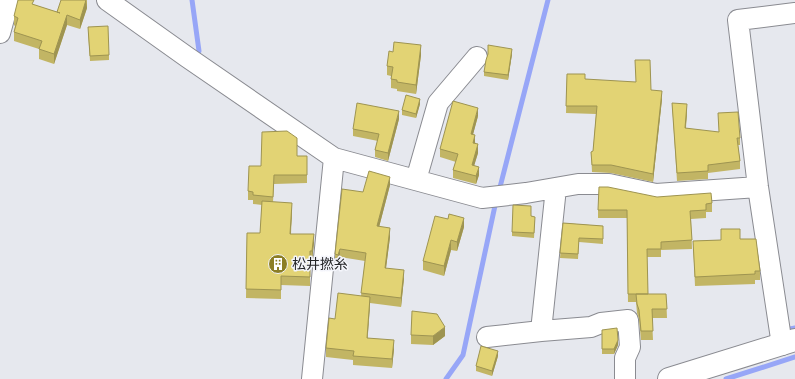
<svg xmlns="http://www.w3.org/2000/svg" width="795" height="379" viewBox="0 0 795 379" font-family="'Noto Sans','Noto Sans JP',sans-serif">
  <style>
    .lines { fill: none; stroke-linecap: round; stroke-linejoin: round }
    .stream { stroke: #97a6f7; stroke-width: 5 }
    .minor-casing { stroke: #8a8b91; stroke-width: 22 }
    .secondary-casing { stroke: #8a8b91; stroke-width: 24 }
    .minor { stroke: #fff; stroke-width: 20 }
    .secondary { stroke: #fff; stroke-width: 22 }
    .wall { fill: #c2b564 }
    .shaded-wall { fill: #9e9451 }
    .building { fill: #e2d374; stroke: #9e9451 }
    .labels { text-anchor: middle; stroke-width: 3; stroke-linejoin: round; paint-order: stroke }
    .poi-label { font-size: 14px; fill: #252628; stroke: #f4f5fb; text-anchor: start }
  </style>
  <rect width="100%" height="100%" fill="#e6e8ee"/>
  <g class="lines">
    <path class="stream" d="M192,0L199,51
      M499,191L548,0
      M790,329L795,328
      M446,379L463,355L496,201
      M726,379L795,357"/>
    <g class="minor-casing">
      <path id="minor" d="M107,0L187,57L334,158L482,198L526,193L578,184H609L656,194L758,187
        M0,33L9,0
        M416,180L438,103L477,57
        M541,331L591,327L601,323L628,320L630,347L625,358V379
        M487,337L541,331L556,188
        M782,345L758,187L738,20L795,13
        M312,379L334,158"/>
    </g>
    <g class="secondary-casing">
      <path id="secondary" d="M669,379L795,340"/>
    </g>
    <use href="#minor" class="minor"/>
    <use href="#secondary" class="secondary"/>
  </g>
  <path class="wall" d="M87,0V8L80,29L67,25L54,64L39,59V49L14,41V32L15,26L14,25V16L34,5L57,12Z
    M88,32L109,55V60L90,61Z
    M512,54L508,80L484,76V72Z
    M421,55L416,94L397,91V89L391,88V76L387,75V66Z
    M567,74L585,79L651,90L662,99L653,182L611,173L592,172L591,152L593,151L596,114L566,113Z
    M672,103L687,112L686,128L740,138V145H738L740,161V169L708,173V179L677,181Z
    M420,104L416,118L402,115V110Z
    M478,116L473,134L478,153L474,165L479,175L476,184L453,178V170L456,162L440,157V149Z
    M399,119L388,161L375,157V150L378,141L353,136V129Z
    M297,156H307V183L274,184L273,202L292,212L291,234L314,243L312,260L310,259V286L281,285V299L246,298L247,233H260L262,205L253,204V200H248V191L261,166Z
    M390,185L379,227L390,237L386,268L404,278L401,307L370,303L367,338L394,349L392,368L353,365V360L326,357V348L335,319L361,296L365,261L340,257L338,263L335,262V254L363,192Z
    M657,197L712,203V212H706V218L691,219L692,249L661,250V257H647L648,294H666L667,318H652L653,340H641L639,319L637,313L636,302H628L627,218H598V210Z
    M531,216L535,221L534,238L512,236V232Z
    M448,219L464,227L457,251L451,250L444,276L423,270V261Z
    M563,223L603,226V244L579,242L578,259L560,258Z
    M721,229L740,239L760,271V280H755V284L695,286L693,241L721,240Z
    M602,330L618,345L614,354H602Z
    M411,335L445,336L433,345L411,344Z
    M498,356L492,376L476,371V366Z"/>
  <path class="shaded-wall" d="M86,0L87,8L80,29V20Z
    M67,15V25L54,64V54Z
    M421,45V55L416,94V85Z
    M512,49V54L508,80V75Z
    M662,91V99L653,182V174Z
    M420,99V104L416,118V114Z
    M687,104V112L685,136V128Z
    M478,108V116L471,142V134Z
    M399,111V119L388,161V153Z
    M475,135V143H473Z
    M478,144V153L472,173V165Z
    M479,167V175L476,184V176Z
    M390,177V185L377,235V226Z
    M292,203V212L290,242V234Z
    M464,218V227L457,251V242Z
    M390,228V237L385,276V268Z
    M314,234V243L312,260V251Z
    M451,240V250L444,276V266Z
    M340,249V257L338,263V255Z
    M404,270V278L401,307V298Z
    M370,297V306L367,347V338Z
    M445,327V336L433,345V336Z
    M394,340V349L392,368V359Z
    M618,340V345L614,354V349Z
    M498,351V356L492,376V371Z"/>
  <path class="building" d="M18,0H34L32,4L60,13L57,12L61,0H86L80,20L67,15L54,54L39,49L42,41L14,32L18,18L14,16Z
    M108,26L109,55L90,56L88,27Z
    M394,42L421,45L416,85L397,82V80L391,79L393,67L387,66L389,51L393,52Z
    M488,45L512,49L508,75L484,72L486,60L488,54Z
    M635,60H650L651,90L662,91L653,174L611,165H592L591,152L593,151L597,106H566L567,74H585V79L636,82Z
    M406,95L420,99L416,114L402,110Z
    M453,101L478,108L471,134L475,135L473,143L478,144L472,165L479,167L476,176L453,170L458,154L440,149Z
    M357,103L399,111L388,153L375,150L379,134L353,129Z
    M672,103L687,104L685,128L719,132L718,113L738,112L740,138H737L740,161L708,165V171L677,173Z
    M287,131L297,138V156H307V175H274L273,197L253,195V192L248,191L249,166H261L262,132Z
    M369,171L390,177L377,226L390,228L385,268L404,270L401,298L361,293L366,253L340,249L338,255L335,254L342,189L363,192Z
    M599,187H608L657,197L711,193L712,203L706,204V210L690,211L692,240L661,242V249H647L648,294H628L627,210H598Z
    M262,201L292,203L290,234H314L312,251H310V277L281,276V290L246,289L247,233H260Z
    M513,205L531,206V216L535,217L534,233L512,232Z
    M449,214L464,218L457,242L451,240L444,266L423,261L435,216L448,219Z
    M563,223L603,226V239L579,238L578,254L560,253Z
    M721,229H740V239H756L760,271H755V274L695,277L693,241L721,240Z
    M338,293L370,297L367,338L394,340L392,359L353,356L354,351L326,348L329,318L335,319Z
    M636,294H666L667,309H652L653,331H641L639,310L637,304Z
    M412,311L437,314L445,327L433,336L411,335Z
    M617,328L618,340L614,349H602V330Z
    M481,346L498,351L492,371L476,366Z"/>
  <defs>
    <g id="building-disc" transform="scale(1)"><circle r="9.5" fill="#8c7e25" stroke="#f4f5fb"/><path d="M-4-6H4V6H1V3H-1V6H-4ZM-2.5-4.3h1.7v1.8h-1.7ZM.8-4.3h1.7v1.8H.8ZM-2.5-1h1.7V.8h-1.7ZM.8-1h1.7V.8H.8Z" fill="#fff"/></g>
  </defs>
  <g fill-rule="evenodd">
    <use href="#building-disc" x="278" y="264"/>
  </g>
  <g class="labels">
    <g class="poi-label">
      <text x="292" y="269">松井撚糸</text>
    </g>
  </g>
</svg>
